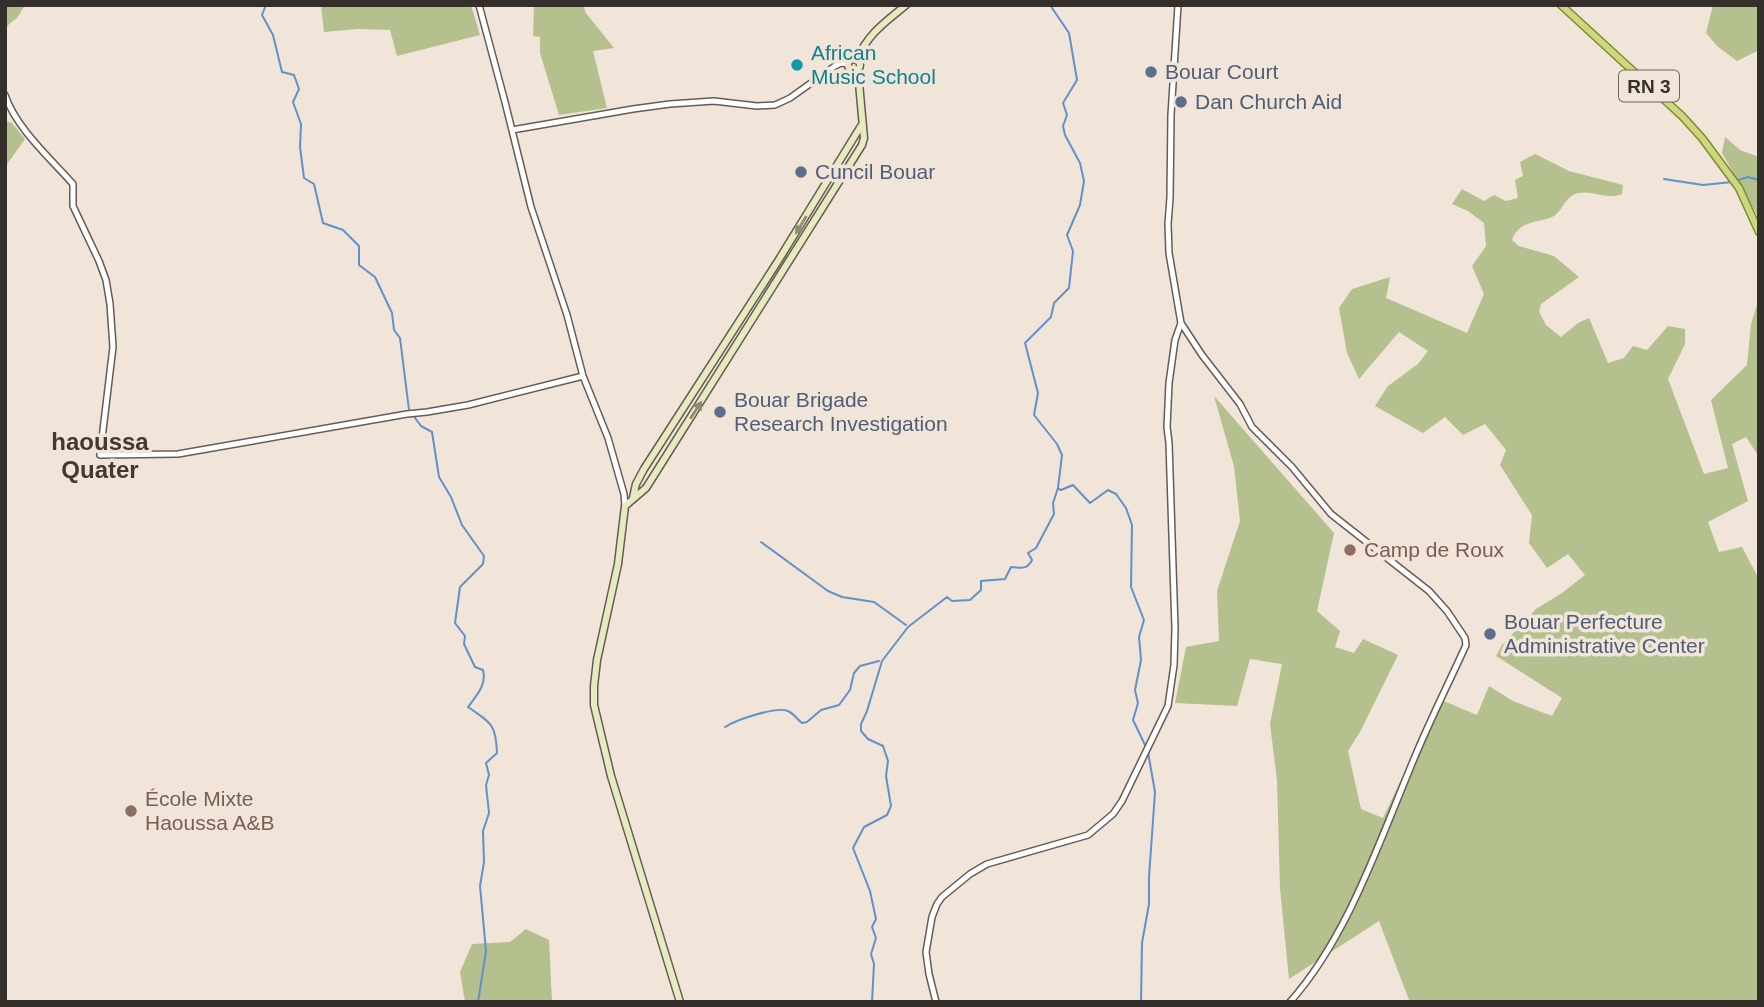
<svg xmlns="http://www.w3.org/2000/svg" width="1764" height="1007" viewBox="0 0 1764 1007" font-family="Arial,sans-serif">
  <style>
    .green { fill: #b4c08e }
    .lines { fill: none; stroke-linecap: round; stroke-linejoin: round }
    .stream { stroke: #6091cb; stroke-width: 2 }
    .tertiary-casing { stroke: #675c53; stroke-width: 8 }
    .secondary-casing { stroke: #675c53; stroke-width: 9 }
    .primary-casing { stroke: #818b2b; stroke-width: 9 }
    .tertiary { stroke: #fff; stroke-width: 5 }
    .secondary { stroke: #e6ebbf; stroke-width: 6 }
    .primary { stroke: #cdd780; stroke-width: 6 }
    .oneway { fill: #8d8d75 }
    .culture-dot { fill: #0f9aa8; stroke: #f1e4d9; stroke-width: 2.5 }
    .service-dot { fill: #5c6f8a; stroke: #f1e4d9; stroke-width: 2.5 }
    .education-dot { fill: #8d6e63; stroke: #f1e4d9; stroke-width: 2.5 }
    .labels { text-anchor: middle; stroke-width: 7; stroke-linejoin: round; paint-order: stroke }
    .shield { fill: #f1e4d9; stroke: #6d655f; stroke-width: 2 }
    .shield-label { font-size: 19px; font-weight: bold; fill: #342f2b }
    .culture-label { font-size: 21px; fill: #0d838f; stroke: #f1e4d9; text-anchor: start }
    .service-label { font-size: 21px; fill: #4e5e75; stroke: #f1e4d9; text-anchor: start }
    .education-label { font-size: 21px; fill: #785e54; stroke: #f1e4d9; text-anchor: start }
    .quarter-label { font-size: 24px; font-weight: bold; fill: #433930; stroke: #f1e4d9 }
  </style>
  <rect width="100%" height="100%" fill="#f1e4d9"/>
  <path class="green" d="M5,5H25L17,18L9,24L5,30Z
    M321,5H471L480,35L397,56L390,30L358,29L324,32Z
    M534,5H583L586,13L614,48L593,51L607,108L559,115L540,53V37L533,36Z
    M1713,5H1759V53L1757,51L1737,61L1717,46L1706,33Z
    M5,121L12,123L25,139L5,167Z
    M1725,137L1740,150L1759,157V218L1722,153Z
    M1535,154L1569,171L1623,185L1622,194C1606,201 1589,187 1573,195C1565,199 1561,212 1554,216C1538,224 1520,219 1512,240L1519,246L1554,256L1579,277L1541,304L1539,312L1546,325L1561,337L1578,323L1589,318L1608,363L1624,358L1633,346L1647,350L1668,326L1685,329V344L1668,379L1704,474L1728,468L1711,400L1747,365L1751,324L1759,298V457L1746,437L1732,444L1748,501L1708,522L1719,552L1742,547L1759,579V1002H1407L1409,1000L1379,921L1289,979L1280,888L1277,780L1270,724L1282,664L1250,659L1237,706L1175,703L1186,647L1219,641L1217,591L1240,521L1234,466L1214,396L1334,533L1317,611L1340,631L1335,647L1354,653L1363,639L1398,655L1360,732L1348,751L1361,809L1383,818L1439,699L1477,715L1489,686L1513,701L1552,716L1562,698L1496,656L1502,645L1536,609L1562,593L1585,575L1568,554L1547,568L1529,543L1532,515L1500,465L1506,450L1485,424L1463,435L1445,417L1423,433L1375,406L1388,386L1418,364L1428,351L1399,332L1359,379L1347,353L1339,308L1352,289L1390,277L1386,298L1467,333L1484,294L1472,266L1486,246L1484,223L1468,211L1452,204L1462,189L1484,201L1494,195L1506,201L1518,198L1515,180L1523,176L1520,162Z
    M526,929L549,940L552,1002H465L460,972L472,944L510,942Z"/>
  <g class="lines">
    <path class="stream" d="M266,5L262,15L273,35L282,72L294,75L299,89L293,102L301,124L300,147L304,178L314,184L323,223L343,230L359,246V265L375,277L392,313L394,330L400,338L409,410
      M1664,179L1703,185L1732,182
      M1738,180L1748,177L1759,180
      M413,415L421,426L432,432L439,477L451,497L462,525L484,556L483,564L460,587L455,623L465,636L464,644L475,667L483,670C487,685 476,696 468,707C491,723 496,724 497,753L486,763L489,775L486,785L489,813L483,831L484,862L480,886L486,951L478,1002
      M1059,489L1061,490L1073,485L1090,503L1108,490L1116,494L1126,508L1132,525L1131,587L1144,620L1139,637L1141,660L1135,690L1138,703L1133,720L1146,747
      M761,542L828,591L842,597L874,602L906,625
      M725,727C736,720 776,706 788,711C793,713 798,720 802,723L807,722L821,710L839,705L850,690L854,673L860,666L879,661
      M872,1002L874,964L871,954L876,938L872,927L876,919L870,891L853,848L864,827L887,815L891,806L886,776L888,761L883,746L868,739L861,731V724L867,711L882,661L908,627L947,597L952,601L970,600L981,590V581L1005,579L1011,567C1021,568 1027,570 1032,560L1028,553L1036,548L1054,514L1053,503L1058,488L1062,455L1057,444L1034,415L1038,393L1025,343L1051,317L1054,303L1069,288L1073,251L1067,235L1080,205L1084,181L1080,163L1065,135L1063,126L1067,115L1063,103L1077,80L1069,33L1050,5
      M1141,1002L1142,943L1149,904V877L1155,792L1148,752"/>
    <g class="tertiary-casing">
      <path id="tertiary" d="M479,5L505,102L531,207L567,315L583,376L608,438L624,494L625,506
        M5,95C16,128 50,158 73,184V206L99,261L106,280L110,304L113,347L100,455L178,454L407,414L427,412L468,405L583,376
        M512,130L633,109L670,104L714,101L757,106L775,105L790,98L835,66L841,63L848,64
        M1181,323L1202,355L1240,404L1252,427L1292,467L1331,514L1429,591L1447,611L1465,638L1466,645C1447,687 1426,728 1409,771C1377,848 1346,939 1290,1002
        M936,1002L929,974L926,952L932,917L937,904L942,897L970,874L987,864L1088,835L1113,814L1122,801L1168,706L1174,665L1175,628L1169,443L1167,427L1169,383L1175,340L1181,323L1169,253L1168,224L1170,198L1171,115L1178,5"/>
    </g>
    <g class="secondary-casing">
      <path id="secondary" d="M848 65a6 6 0 1 1 12 0a6 6 0 1 1-12 0Z
        M856,60C870,32 883,24 906,5
        M633,498L636,484L644,469L778,261L861,126
        M680,1002L611,776L594,705V686L597,660L618,564L625,506L646,488L862,145L864,138L859,83L856,71"/>
    </g>
    <g class="primary-casing">
      <path id="primary" d="M1561,5L1682,116L1702,138L1739,188L1759,232"/>
    </g>
    <use href="#tertiary" class="tertiary"/>
    <use href="#secondary" class="secondary"/>
    <use href="#primary" class="primary"/>
  </g>
  <defs><path id="oneway-solid" d="M-6-.8H1V-3.2L6.5 0L1 3.2V.8H-6Z" transform="scale(1.75)"/></defs>
  <g class="oneway">
    <use href="#oneway-solid" transform="translate(801 225) rotate(121)"/>
    <use href="#oneway-solid" transform="translate(696 410) rotate(-57)"/>
  </g>
  <circle class="culture-dot" cx="797" cy="65" r="7"/>
  <g class="service-dot">
    <circle cx="1151" cy="72" r="7"/>
    <circle cx="1181" cy="102" r="7"/>
    <circle cx="801" cy="172" r="7"/>
    <circle cx="720" cy="412" r="7"/>
    <circle cx="1490" cy="634" r="7"/>
  </g>
  <g class="education-dot">
    <circle cx="1350" cy="550" r="7"/>
    <circle cx="131" cy="811" r="7"/>
  </g>
  <g class="labels">
    <rect class="shield" x="1619" y="70.5" width="60" height="31" rx="5"/>
    <g class="shield-label">
      <text x="1649" y="93">RN 3</text>
    </g>
    <g class="culture-label">
      <text x="811" y="60">African<tspan x="811" dy="24">Music School</tspan></text>
    </g>
    <g class="service-label">
      <text x="1165" y="79">Bouar Court</text>
      <text x="1195" y="109">Dan Church Aid</text>
      <text x="815" y="179">Cuncil Bouar</text>
      <text x="734" y="407">Bouar Brigade<tspan x="734" dy="24">Research Investigation</tspan></text>
      <text x="1504" y="629">Bouar Perfecture<tspan x="1504" dy="24">Administrative Center</tspan></text>
    </g>
    <g class="education-label">
      <text x="1364" y="557">Camp de Roux</text>
      <text x="145" y="806">École Mixte<tspan x="145" dy="24">Haoussa A&amp;B</tspan></text>
    </g>
    <g class="quarter-label">
      <text x="100" y="450">haoussa<tspan x="100" dy="28">Quater</tspan></text>
    </g>
  </g>
  <rect width="1764" height="1007" fill="none" stroke="#342f2b" stroke-width="14"/>
</svg>
